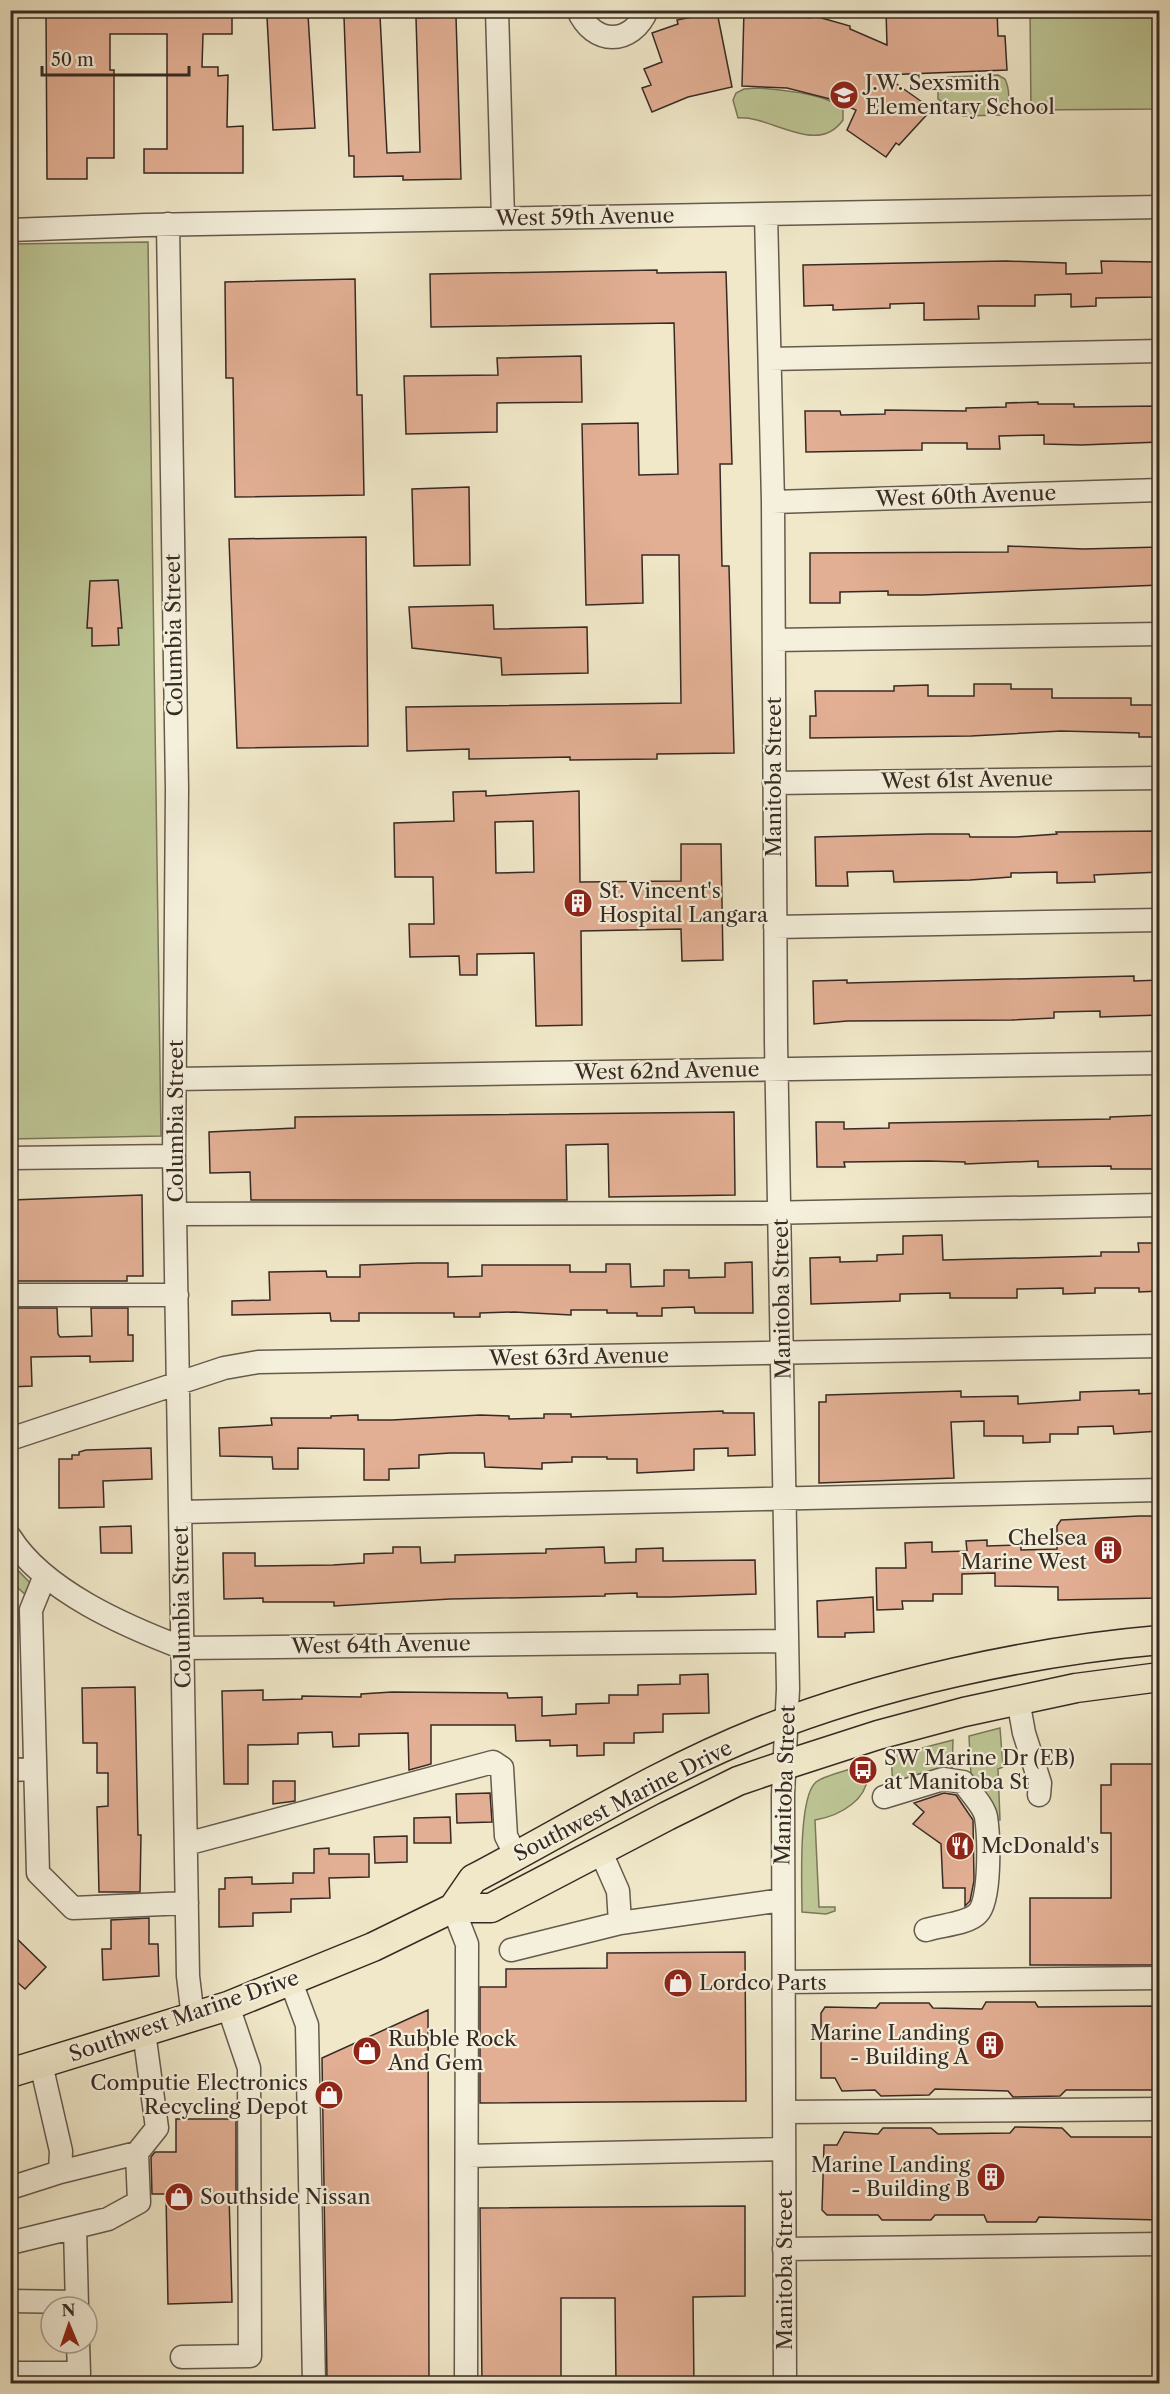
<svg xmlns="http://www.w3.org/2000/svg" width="1170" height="2394" viewBox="0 0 1170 2394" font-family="'Libre Caslon Text',serif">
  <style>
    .green { fill: #bdc594; stroke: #7a785c; stroke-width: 1.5 }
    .building { fill: #e2af94; stroke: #372a24; stroke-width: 1.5; fill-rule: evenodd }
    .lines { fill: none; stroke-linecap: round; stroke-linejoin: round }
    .minor-casing { stroke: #655a4d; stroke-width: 25 }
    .major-casing { stroke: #372a24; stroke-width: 31 }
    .minor { stroke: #f5f0dc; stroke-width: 22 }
    .major { stroke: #f0e8c9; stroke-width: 28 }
    .labels { text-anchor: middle; stroke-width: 4.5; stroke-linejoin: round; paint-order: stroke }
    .poi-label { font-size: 21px; fill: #372a24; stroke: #f5f0dc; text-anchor: start }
    .street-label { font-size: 21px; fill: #372a24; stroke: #f5f0dc }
  </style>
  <rect width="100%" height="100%" fill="#f0e8c9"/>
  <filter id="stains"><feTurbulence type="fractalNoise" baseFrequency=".00333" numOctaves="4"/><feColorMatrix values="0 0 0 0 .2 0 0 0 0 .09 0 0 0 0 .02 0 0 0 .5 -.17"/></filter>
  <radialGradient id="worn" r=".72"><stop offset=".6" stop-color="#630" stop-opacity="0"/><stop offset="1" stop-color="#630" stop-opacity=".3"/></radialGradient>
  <path class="green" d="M1030,11H1159V109L1031,110Z
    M998,75L1005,79C1010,90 1011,107 1001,115L963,116L938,99V85L948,77Z
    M759,88C780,90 829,93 843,110V120C817,157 771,115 738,118L733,100L736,93L744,89Z
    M148,242L161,1136L11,1139V244Z
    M10,1562L32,1585L27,1596L11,1582Z
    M1000,1728L1003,1767L998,1769L1000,1820L995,1821L971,1776L969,1736Z
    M953,1740L952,1771L893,1786L891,1756Z
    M863,1765L867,1769C872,1799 839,1816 815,1820L819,1907H835V1911L826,1914L802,1912C802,1887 798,1800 815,1783C821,1776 853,1769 863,1765Z"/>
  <path class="building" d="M46,10H232V34H203L202,67H218V76L228,75L227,127L243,126V173H144V149H167V34H110V70H114V158H87V179H47Z
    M744,10L784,11V14L810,18L811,15L850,26V29L887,45L886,10H997L998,36H1005L1007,70L884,75L932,109L899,145L896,143L886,157L847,130L856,110L834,100L787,88L742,86Z
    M717,12L732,87L688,97L652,112L642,88L651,85L644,69L662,62L652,33L678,24L677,20Z
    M308,15L315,128L273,130L267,17Z
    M380,16L387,153L420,152L416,18L456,17L461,179L403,180V176L354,177V156H349L344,17Z
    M1006,261L1066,263V274L1102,273L1101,261L1157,262L1158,297L1096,298V306L1071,307V294L1035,295V306H978L979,319L924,320V303L890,304V308L861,309L833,310V305L804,306L803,265Z
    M657,270V273L726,272L732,464H720L722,566H729L734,753L657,754V759L570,760V757L469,759V749L407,751L406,707L681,703L679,555H642L643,603L586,605L582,424L638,423L639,475L678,474L674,323L431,327L430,274Z
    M355,279L357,395H362L364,495L235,497L233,378H226L225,282Z
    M581,356L582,402L497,403V432L406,434L404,376L498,375L497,358Z
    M1038,402V404H1074V407L1160,406V442L1081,445L1044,444V435L999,436L1000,449H967V443H922V450L806,452L805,411H840L841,415L885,414V410L966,411V408L1006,407V403Z
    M469,487L470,565L414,566L412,489Z
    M366,537L368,746L237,748L229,539Z
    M1008,546L1083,549L1160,547V585L923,595H888V591L840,592V603H810V553L1008,552Z
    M118,580L122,628H118L119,645L92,646V628H87L90,581Z
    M493,605L494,629L587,627L588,673L502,675L501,658L412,648L409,607Z
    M974,684H1011V689H1052V698H1131V705H1160V737H1139V733L1061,731L971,736L810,738V716H816L815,691H894V686L928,685V696H974Z
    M486,791V796L579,791L580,882L681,881V844H721L723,960L682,961L681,929L581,931L582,1025L536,1026L534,953L477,954V975H460L459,956L410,957L409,924H434L433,877H395L394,823L454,821L453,792ZM533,821L534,872L496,873L495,822Z
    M1160,831V872L1094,875L1095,882L1057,883V872L1011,873V877L970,880L894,882L893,871L847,872L848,886H816L815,837L929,834H969L970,837H1016L1057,834L1056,832Z
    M1134,976V981L1160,980V1015L1100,1017V1011L1054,1012V1018L1012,1020L847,1021L814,1024L813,981L847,980V983Z
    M734,1112L735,1195L609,1197L608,1144L566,1145L567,1200H251L250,1172L210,1173L209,1132L295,1128V1117Z
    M1160,1115V1169H1111V1166L1038,1167V1161L965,1164V1162L928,1161L844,1162L845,1167H817L816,1122H844V1129L889,1128V1123L1110,1119V1117Z
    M142,1195L143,1276H127V1281H10V1254H13L12,1200Z
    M942,1235L943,1260L1101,1256V1252H1139L1138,1243H1160V1291L1139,1292V1288H1095V1293L1063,1294V1288L1017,1289V1298H950V1293L900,1294V1301L811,1304L810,1258L840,1257V1262L877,1261V1255L903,1254V1236Z
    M752,1262L753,1313H695L694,1307L662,1308V1316H637V1313H607V1310H571V1315L514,1312L480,1313V1317H454V1313H359V1321H331L330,1313L232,1315V1301L270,1300L269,1272L326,1271L327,1277H360V1265L418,1263H448V1277L482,1276V1265H570V1272H606V1264H630L631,1287L664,1286V1270H689V1278L725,1277V1263Z
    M10,1308H57L58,1334L60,1337L92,1336L91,1308H128V1335H133V1361L90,1362V1356L31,1357L32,1386L10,1387Z
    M1139,1390V1394L1160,1393V1431L1114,1434L1113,1426L1078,1427V1434H1050V1442L1023,1443V1436H984V1421L951,1422L954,1478L819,1483V1402H826V1395L961,1391V1397L1018,1396V1404L1080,1400V1392Z
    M723,1411V1413H754L755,1455L728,1456V1448L694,1449V1470L637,1473V1459H607V1457H572V1462L542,1463V1469L485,1467L484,1453H450L419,1455V1468L389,1469V1480H364V1449L298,1448V1469H273L272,1457L220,1456L219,1428L272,1425L271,1418H331V1416L358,1415V1420H392L480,1415L509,1416V1419L544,1418V1414H571V1417Z
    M151,1448L152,1479L103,1481L104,1507L59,1508V1459H72V1455H79V1452L86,1450Z
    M1139,1516H1160L1158,1598L1058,1600V1587L995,1586V1573L962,1574V1594H933V1601H902L903,1609L877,1610L876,1568H906L905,1543L932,1542V1552L967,1551L966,1541L987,1540V1546L1021,1545V1550L1057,1549V1526L1061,1520Z
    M131,1526L132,1553H101L100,1527Z
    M393,1547H420L421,1563L455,1562V1555L546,1553V1549L604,1547L605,1563L636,1562V1549L663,1548V1561L755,1560L756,1594L670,1597H637V1593L605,1594V1596L450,1599L334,1606V1602H263V1598L224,1599L223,1553H255V1566L333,1565L364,1563V1554L393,1553Z
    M873,1597L874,1632L845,1633V1637H818L817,1601Z
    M708,1674L709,1713L663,1714V1732L634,1733V1743H604V1755L577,1756V1745L550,1746V1740L516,1741L515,1725H431V1764L409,1770L408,1733L359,1734V1746L333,1747L332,1732L298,1733V1744L248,1745V1784H224L222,1691L263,1690V1700L302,1699V1696L361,1697V1694L392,1692L507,1693L508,1698L542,1697V1716L576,1714V1704L609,1703V1695H638V1685L680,1684V1675Z
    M135,1687L138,1835H141L140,1892H99L97,1807L108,1806V1773H97V1743H83L82,1688Z
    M1111,1764H1160V1965H1030V1898H1111V1833H1101V1785H1111Z
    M273,1781H295V1801L273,1804Z
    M490,1793L492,1822L457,1823L456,1794Z
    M944,1793L956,1795L973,1820L974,1881L970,1901L965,1906V1888H943L941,1844L913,1824L924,1812L914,1803Z
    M450,1817L451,1843H414V1818Z
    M407,1836V1862L375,1863L374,1837Z
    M329,1848V1854H369V1877L329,1878L330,1898L291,1899V1912L253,1913V1926L219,1927V1889H225V1878L252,1877V1884L293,1883V1873H314V1849Z
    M149,1918V1944H158L159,1976L103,1980L102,1949H111V1920Z
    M10,1932L46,1967L25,1989L10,1976Z
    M745,1952L746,2101L480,2103V1987H506V1969L607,1968V1953Z
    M986,2002H1035L1038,2007L1160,2006V2090H1066L1060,2096L1013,2097L1008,2091L935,2089L929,2095L881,2096L875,2090L842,2091L835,2078H821V2013L825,2007L876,2008L880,2003H929L933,2008L982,2009Z
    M428,2010L429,2380H327L322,2058Z
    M176,2119H236V2194L229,2195L232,2302L168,2304L166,2194H152L151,2157L155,2152H176Z
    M1015,2127L1062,2128L1071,2137H1160V2220L1039,2217L1036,2222H987L984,2215H935L931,2220H882L878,2215H827L822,2210L824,2145H837L844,2132L878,2134L883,2128H931L938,2134L1010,2133Z
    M745,2206V2296L693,2297L694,2384H616L615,2298H561V2384H482L480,2208Z"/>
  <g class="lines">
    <g class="minor-casing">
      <path id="minor" d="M497,10L503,218
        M578,10C593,46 632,46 647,10
        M766,214L773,502L776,1042L788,1689L783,1795L785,2384
        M168,224L177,789L174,1156L188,1976L193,2018
        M10,230L146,225L1160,207
        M770,359L1160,351
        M773,502L1160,490
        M774,640L1160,634
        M774,783L1160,778
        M775,927L1160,920
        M175,1079L1160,1063
        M10,1158L174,1156
        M176,1214L764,1213L1160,1205
        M10,1295H177
        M10,1439L224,1368L258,1362L1160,1346
        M181,1512L1160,1490
        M10,1537C44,1591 125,1626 183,1648L787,1641
        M44,1578L31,1610L38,1873L73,1908L187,1903
        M1018,1700L1024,1733L1040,1783L1039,1795
        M10,1770L35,1769
        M884,1797L943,1779L963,1782C970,1792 984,1806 986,1817C989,1836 991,1900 978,1913C968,1924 941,1925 926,1930
        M186,1844L493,1762L502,1768L506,1836L516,1856
        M453,1908L467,1944L466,2384
        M620,1923L782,1900
        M511,1950L620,1923L618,1891L600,1850
        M291,1982L307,2025L314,2384
        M783,1982L1160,1978
        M784,2112L1160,2109
        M137,2153L157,2128L144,2032
        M467,2156L784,2149
        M10,2188L60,2172L61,2151L41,2064
        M75,2227L77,2307
        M10,2243L108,2219L139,2202L137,2153L60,2172
        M784,2249L1160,2244
        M10,2301L77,2302
        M182,2357L250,2356L249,2068L228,2006
        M10,2373H79L78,2343"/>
    </g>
    <g class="major-casing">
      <path id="major" d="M453,1908L473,1879C568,1829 659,1772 759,1732C879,1684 1031,1651 1160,1640
        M10,2073L228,2006L373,1947L453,1908H491L667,1816L738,1781L785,1765L878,1735L964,1712L1076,1688L1160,1677"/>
    </g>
    <use href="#minor" class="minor"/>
    <use href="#major" class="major"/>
  </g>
  <defs>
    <g id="school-disc" transform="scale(1.5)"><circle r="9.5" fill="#8f2418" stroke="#f5f0dc"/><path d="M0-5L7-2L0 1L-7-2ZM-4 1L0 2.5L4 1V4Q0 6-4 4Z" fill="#fff"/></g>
    <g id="building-disc" transform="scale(1.5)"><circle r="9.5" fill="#8f2418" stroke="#f5f0dc"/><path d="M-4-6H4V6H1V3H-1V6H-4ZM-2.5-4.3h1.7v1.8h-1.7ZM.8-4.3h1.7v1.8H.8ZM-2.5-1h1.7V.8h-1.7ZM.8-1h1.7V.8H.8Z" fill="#fff"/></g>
    <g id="bus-disc" transform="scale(1.5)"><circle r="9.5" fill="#8f2418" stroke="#f5f0dc"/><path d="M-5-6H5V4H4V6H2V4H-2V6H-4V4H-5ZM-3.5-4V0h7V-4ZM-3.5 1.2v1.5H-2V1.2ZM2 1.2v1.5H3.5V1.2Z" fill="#fff"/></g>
    <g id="restaurant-disc" transform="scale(1.5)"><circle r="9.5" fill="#8f2418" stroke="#f5f0dc"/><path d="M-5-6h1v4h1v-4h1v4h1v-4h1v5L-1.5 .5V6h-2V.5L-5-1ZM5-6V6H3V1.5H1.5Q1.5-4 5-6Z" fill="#fff"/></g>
    <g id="shop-disc" transform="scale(1.5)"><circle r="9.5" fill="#8f2418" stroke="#f5f0dc"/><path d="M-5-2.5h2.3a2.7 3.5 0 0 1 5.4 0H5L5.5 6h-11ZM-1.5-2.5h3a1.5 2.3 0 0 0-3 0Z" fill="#fff"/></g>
  </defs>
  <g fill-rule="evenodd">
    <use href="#school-disc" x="844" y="95"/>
    <use href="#building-disc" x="578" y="903"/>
    <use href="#building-disc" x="1108" y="1550"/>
    <use href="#bus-disc" x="863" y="1770"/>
    <use href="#restaurant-disc" x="960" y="1846"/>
    <use href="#shop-disc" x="678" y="1983"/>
    <use href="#building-disc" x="990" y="2045"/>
    <use href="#shop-disc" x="367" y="2051"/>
    <use href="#shop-disc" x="329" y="2095"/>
    <use href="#building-disc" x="991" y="2177"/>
    <use href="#shop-disc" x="179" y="2197"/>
  </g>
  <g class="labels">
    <g class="poi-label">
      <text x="865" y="90">J.W. Sexsmith<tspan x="865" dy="24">Elementary School</tspan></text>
      <text x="599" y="898">St. Vincent's<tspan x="599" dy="24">Hospital Langara</tspan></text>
      <text x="1087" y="1545" text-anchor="end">Chelsea<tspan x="1087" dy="24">Marine West</tspan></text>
      <text x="884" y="1765">SW Marine Dr (EB)<tspan x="884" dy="24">at Manitoba St</tspan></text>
      <text x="981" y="1853">McDonald's</text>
      <text x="699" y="1990">Lordco Parts</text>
      <text x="969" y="2040" text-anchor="end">Marine Landing<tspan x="969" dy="24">- Building A</tspan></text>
      <text x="388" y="2046">Rubble Rock<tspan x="388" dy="24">And Gem</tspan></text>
      <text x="308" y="2090" text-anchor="end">Computie Electronics<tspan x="308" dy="24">Recycling Depot</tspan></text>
      <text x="970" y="2172" text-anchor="end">Marine Landing<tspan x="970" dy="24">- Building B</tspan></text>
      <text x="200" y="2204">Southside Nissan</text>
    </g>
    <g class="street-label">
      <text transform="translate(585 217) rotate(-1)" y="7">West 59th Avenue</text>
      <text transform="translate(966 496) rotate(-2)" y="7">West 60th Avenue</text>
      <text transform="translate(174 635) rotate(-91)" y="7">Columbia Street</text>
      <text transform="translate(774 777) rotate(-90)" y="7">Manitoba Street</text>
      <text transform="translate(967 780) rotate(-1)" y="7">West 61st Avenue</text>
      <text transform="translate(667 1071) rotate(-1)" y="7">West 62nd Avenue</text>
      <text transform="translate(176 1121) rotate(-90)" y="7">Columbia Street</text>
      <text transform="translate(782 1299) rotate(-91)" y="7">Manitoba Street</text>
      <text transform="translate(579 1357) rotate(-1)" y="7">West 63rd Avenue</text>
      <text transform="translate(182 1607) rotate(-91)" y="7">Columbia Street</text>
      <text transform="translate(381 1645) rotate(-1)" y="7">West 64th Avenue</text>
      <text transform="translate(785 1785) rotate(-88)" y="7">Manitoba Street</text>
      <text transform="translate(623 1801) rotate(-27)" y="7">Southwest Marine Drive</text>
      <text transform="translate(184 2016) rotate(-19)" y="7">Southwest Marine Drive</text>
      <text transform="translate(785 2270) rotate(-90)" y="7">Manitoba Street</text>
    </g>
  </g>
  <rect width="1170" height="2394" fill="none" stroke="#f0e8c9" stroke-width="36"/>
  <rect x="12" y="12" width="1146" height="2370" fill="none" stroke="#372a24" stroke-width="3"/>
  <rect x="18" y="18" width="1134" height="2358" fill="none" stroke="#372a24" stroke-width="1.5"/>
  <g transform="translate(69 2325) rotate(358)"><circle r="28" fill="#f5f0dc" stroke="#a9a192" stroke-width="1.5"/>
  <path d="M0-4.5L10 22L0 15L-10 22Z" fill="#8f2418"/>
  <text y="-9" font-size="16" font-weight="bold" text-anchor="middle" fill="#372a24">N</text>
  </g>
  <path d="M42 66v9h147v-9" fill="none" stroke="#372a24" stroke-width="3"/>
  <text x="51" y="66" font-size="18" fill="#372a24" stroke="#f5f0dc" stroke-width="4.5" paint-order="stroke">50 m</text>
  <rect width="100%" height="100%" filter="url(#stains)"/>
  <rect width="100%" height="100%" fill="url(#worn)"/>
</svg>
